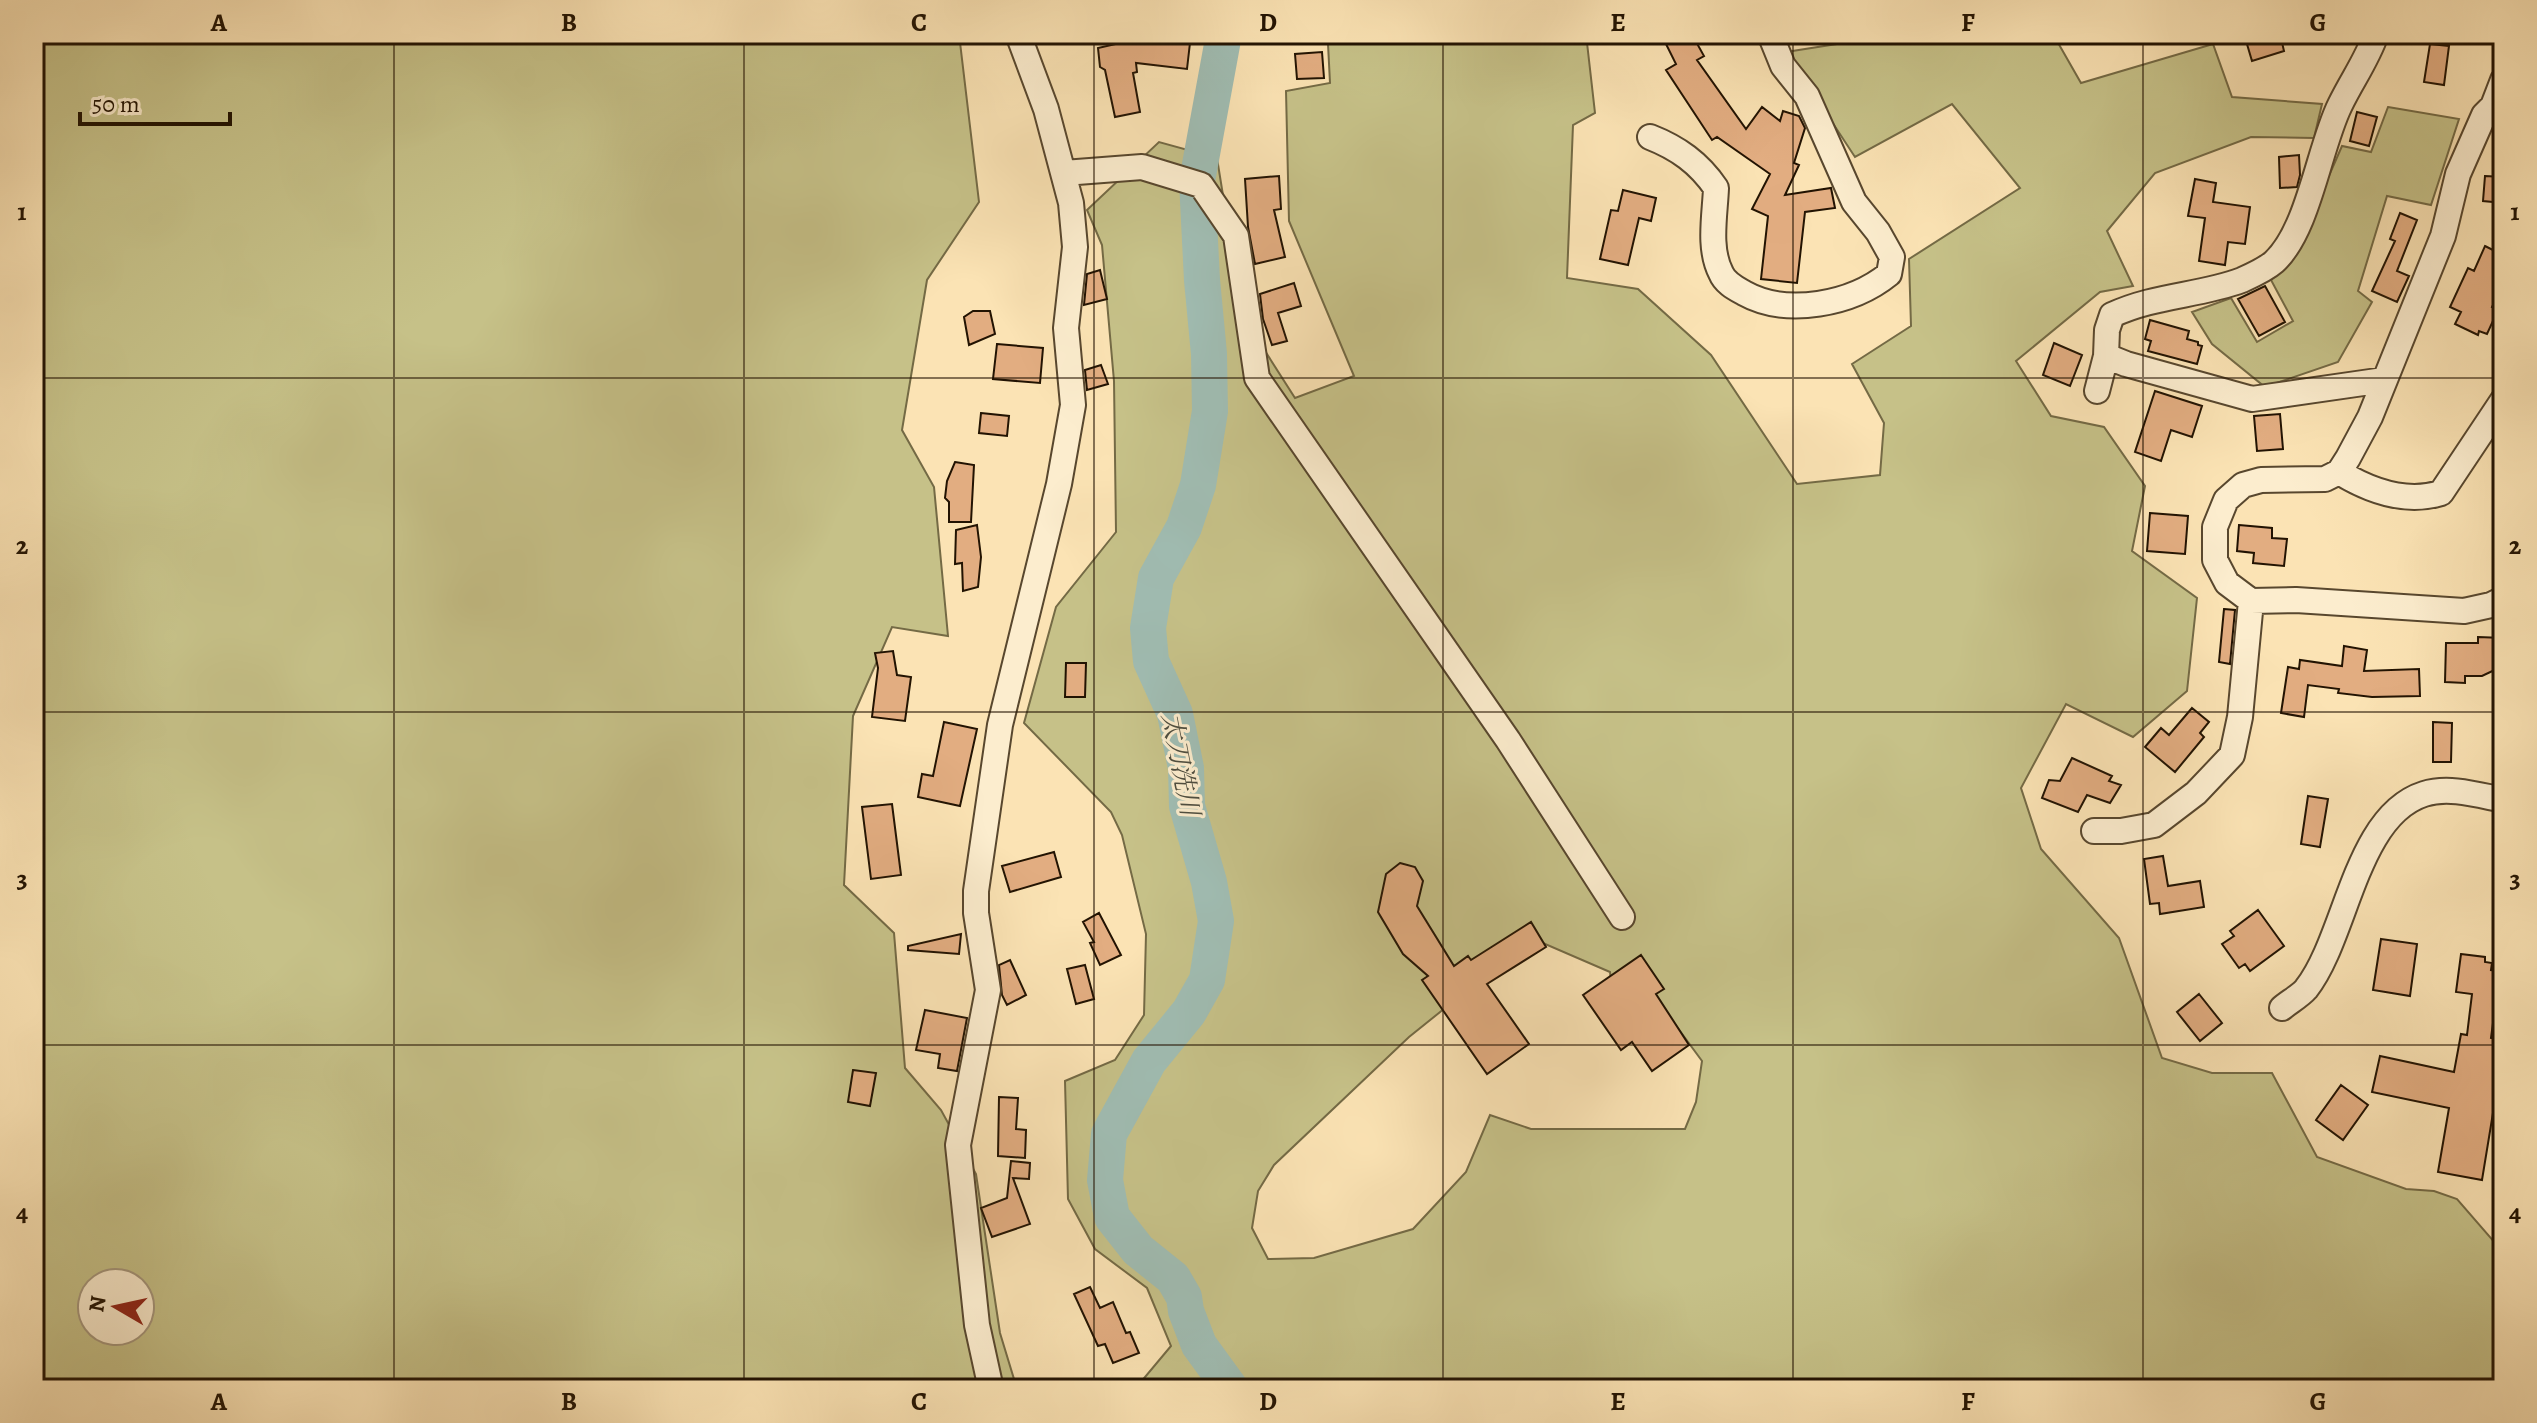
<svg xmlns="http://www.w3.org/2000/svg" width="2537" height="1423" viewBox="0 0 2537 1423" font-family="Alegreya,'Noto Serif JP',serif">
  <style>
    .green { fill: #c6c188; stroke: #746a45; stroke-width: 2; fill-rule: evenodd }
    .lines { fill: none; stroke-linecap: round; stroke-linejoin: round }
    .river { stroke: #a0bdb3; stroke-width: 36 }
    .building { fill: #e2ad81; stroke: #221302; stroke-width: 2 }
    .minor-casing { stroke: #58472e; stroke-width: 28 }
    .minor { stroke: #fcedce; stroke-width: 24 }
    .grid { fill: none; stroke: #221302; stroke-width: 2; stroke-opacity: 0.55 }
    .labels { text-anchor: middle; stroke-width: 6; stroke-linejoin: round; paint-order: stroke }
    .water-label { font-size: 26px; font-style: italic; fill: #4e4e40; stroke: #fcedce }
    .neatline { fill: none; stroke: #221302; stroke-width: 3 }
    .grid-label { font-size: 26px; text-anchor: middle; font-weight: bold; fill: #221302 }
  </style>
  <rect width="100%" height="100%" fill="#fbe3b4"/>
  <filter id="stains"><feTurbulence type="fractalNoise" baseFrequency=".0025" numOctaves="4"/><feColorMatrix values="0 0 0 0 .2 0 0 0 0 .09 0 0 0 0 .02 0 0 0 .5 -.17"/></filter>
  <radialGradient id="worn" r=".72"><stop offset=".6" stop-color="#630" stop-opacity="0"/><stop offset="1" stop-color="#630" stop-opacity=".3"/></radialGradient>
  <path class="green" d="M34,34H959L979,202L927,280L902,430L934,487L948,636L892,627L853,716L844,885L894,933L905,1068L941,1110L976,1174L1000,1333L1017,1389H34ZM92,1283H140V1331H92Z
    M1305,34H1586L1595,113L1573,125L1567,278L1638,289L1711,355L1797,484L1880,475L1884,423L1852,364L1911,326L1909,259L2020,188L1952,104L1855,157L1786,52L1843,43L1852,34H2053L2081,83L2213,44L2232,97L2322,104L2314,138L2251,137L2155,173L2107,231L2133,286L2100,292L2016,361L2051,416L2104,427L2145,486L2132,551L2197,598L2187,691L2133,737L2066,704L2021,788L2041,849L2119,938L2162,1058L2212,1073H2272L2317,1157L2406,1189L2434,1191L2457,1199L2503,1252V1389H1135L1171,1346L1147,1288L1095,1249L1068,1199L1065,1081L1115,1060L1144,1015L1146,934L1122,835L1111,812L1024,723L1056,607L1116,532L1114,381L1102,245L1087,210L1159,142L1217,158L1236,276L1258,340L1295,398L1354,376L1289,221L1286,91L1330,83L1328,44ZM1522,934L1610,972L1614,1009L1671,1019L1702,1061L1696,1102L1685,1129H1531L1490,1115L1466,1172L1413,1229L1314,1258L1268,1259L1252,1228L1258,1191L1274,1165L1409,1037L1460,996Z
    M2388,107L2459,119L2431,205L2387,196L2358,291L2372,302L2338,362L2265,387L2212,344L2192,312L2231,298L2257,342L2293,321L2271,280L2293,258L2342,146L2371,152Z"/>
  <g class="lines">
    <path class="river" d="M1224,34L1197,181L1202,280L1209,354L1210,411L1198,485L1184,527L1156,578L1148,628L1151,661L1175,714L1186,768L1187,806L1209,882L1216,921L1207,980L1189,1012L1149,1061L1109,1134L1105,1180L1112,1217L1138,1250L1173,1278L1184,1297L1186,1311L1199,1345L1231,1389"/>
  </g>
  <path class="building" d="M1151,34H1191L1187,69L1136,63L1137,72L1133,73L1140,112L1115,117L1105,70L1100,67L1098,48L1151,36Z
    M1661,34H1684L1688,41L1694,38L1704,56L1697,60L1746,129L1762,107L1780,121L1783,111L1799,116L1805,128L1794,163L1799,165L1785,195L1831,188L1835,208L1805,212L1797,283L1761,279L1768,216L1752,209L1770,174L1717,137L1712,140L1666,70L1676,64Z
    M2244,34H2280L2284,51L2252,61Z
    M2430,44L2449,46L2444,85L2424,82Z
    M1322,52L1324,78L1297,79L1295,54Z
    M2357,112L2377,117L2369,146L2350,141Z
    M2299,155L2300,175L2297,187L2280,188L2279,157Z
    M1279,176L1281,209L1274,210L1285,257L1255,264L1248,227L1245,179Z
    M2485,176L2503,177V203L2483,201Z
    M2195,179L2216,183L2213,202L2250,207L2245,244L2228,242L2225,265L2199,261L2205,218L2188,216Z
    M1623,190L1656,198L1651,221L1639,218L1628,265L1600,259L1611,210L1618,211Z
    M2400,213L2417,220L2397,271L2409,276L2397,302L2372,291L2395,241L2390,239Z
    M2485,246L2503,255V284L2492,307L2498,310L2487,334L2479,331L2478,335L2455,324L2461,312L2450,307L2468,268L2474,271Z
    M1100,270L1107,299L1084,305L1087,274Z
    M1294,283L1301,306L1278,313L1287,341L1272,345L1263,319L1260,294Z
    M2265,286L2285,322L2259,336L2238,299Z
    M973,311H990L995,334L969,345L964,317Z
    M2150,320L2189,331L2187,339L2198,342V345L2202,346L2197,364L2148,351L2151,341L2145,339Z
    M2054,343L2082,355L2070,386L2043,375Z
    M997,344L1043,348L1040,383L993,379Z
    M1101,365L1108,384L1087,390L1085,370Z
    M2155,391L2202,406L2192,437L2171,430L2161,461L2135,452Z
    M981,413L1009,416L1007,436L979,433Z
    M2280,414L2283,449L2257,451L2254,416Z
    M955,462L974,465L971,522H949V502L945,498L947,481Z
    M2150,513L2188,516L2185,554L2147,551Z
    M977,525L981,557L978,587L963,591L962,563L955,564L956,530Z
    M2239,525L2272,528V538L2287,539L2284,566L2253,563L2254,553L2237,551Z
    M2224,609L2235,610L2230,664L2219,662Z
    M2478,637L2503,638V666L2482,676H2465V683L2445,682L2446,643H2478Z
    M2344,646L2367,650L2364,671L2419,669L2420,696L2372,697L2338,693L2339,689L2308,685L2304,717L2281,713L2288,667L2299,669L2300,660L2342,666Z
    M893,651L897,675L911,677L905,721L872,717L878,668L875,653Z
    M1066,663H1086L1085,697H1065Z
    M2192,708L2209,722L2200,733L2204,737L2175,772L2145,747L2161,728L2169,735Z
    M944,722L977,729L960,806L918,797L922,774L933,776Z
    M2433,722L2452,723L2451,762H2433Z
    M2072,758L2112,776L2109,781L2121,785L2110,803L2087,795L2078,812L2042,798L2049,780L2060,781Z
    M2308,796L2328,799L2320,847L2301,844Z
    M892,804L901,875L871,879L862,807Z
    M1054,852L1061,877L1010,892L1002,866Z
    M2163,856L2168,886L2200,881L2204,907L2160,914L2159,903L2150,904L2144,859Z
    M1400,863L1415,867L1423,881L1417,906L1454,966L1468,956L1471,960L1531,922L1546,947L1487,984L1529,1044L1487,1074L1422,980L1428,976L1403,954L1378,912L1386,874Z
    M2258,910L2284,946L2250,971L2245,964L2239,968L2222,944L2234,936L2230,931Z
    M1099,913L1121,955L1100,965L1090,943L1094,942L1083,922Z
    M961,934L959,954L908,950V946Z
    M2381,939L2417,944L2410,996L2373,990Z
    M2461,954L2485,957V962L2492,963L2491,970L2500,971L2491,1038L2503,1040V1052L2482,1180L2438,1172L2449,1108L2372,1092L2380,1056L2454,1072L2461,1034L2467,1035L2472,994L2456,992Z
    M1641,955L1664,989L1656,994L1689,1045L1652,1071L1632,1042L1621,1050L1583,995Z
    M1010,960L1026,995L1007,1005L1002,995L999,965Z
    M1085,965L1094,999L1076,1004L1067,969Z
    M2199,994L2222,1023L2200,1041L2177,1012Z
    M925,1010L967,1018L957,1071L938,1068L940,1054L916,1050Z
    M853,1070L876,1073L870,1106L848,1102Z
    M2341,1085L2368,1105L2343,1140L2316,1120Z
    M999,1097L1018,1098L1016,1129L1026,1130L1025,1158L998,1156Z
    M1011,1161L1030,1163L1029,1179L1013,1178L1030,1224L992,1237L981,1208L1007,1198Z
    M1090,1287L1100,1308L1113,1302L1126,1333L1130,1332L1139,1353L1113,1363L1105,1344L1098,1346L1074,1294Z"/>
  <g class="lines">
    <g class="minor-casing">
      <path id="minor" d="M2376,34C2367,60 2352,80 2340,105C2319,147 2309,230 2274,262C2266,269 2251,276 2242,280C2199,296 2155,295 2112,315L2107,330L2106,356L2126,364L2252,399L2384,380
        M2503,80L2493,106L2484,115L2458,174L2443,236L2370,417L2348,458L2339,472L2325,479L2261,480L2243,485L2226,500L2215,527V560L2227,583L2251,601L2296,600L2464,611L2491,605L2503,599
        M1650,137C1678,148 1699,163 1716,188C1715,215 1708,248 1721,273C1725,283 1735,288 1744,293C1787,317 1852,304 1889,274L1892,257L1878,232L1854,202L1807,96L1783,66L1770,34
        M1064,173L1142,167L1201,185L1236,236L1257,378L1508,740L1622,917
        M2097,391L2106,356
        M2339,472C2370,491 2405,504 2441,493L2503,400
        M2094,831H2121L2154,825L2196,793L2232,755L2240,717L2251,601
        M2282,1008C2289,1002 2300,996 2306,989C2347,937 2355,816 2424,794C2449,786 2478,795 2503,800
        M991,1389L977,1325L958,1145L988,990L976,913V891L1000,725L1059,484L1073,405L1066,328L1075,247L1071,203L1046,109L1018,34"/>
    </g>
    <use href="#minor" class="minor"/>
  </g>
  <path class="grid" d="M394,34V1389M744,34V1389M1094,34V1389M1443,34V1389M1793,34V1389M2143,34V1389M34,378H2503M34,712H2503M34,1045H2503"/>
  <g class="labels">
    <g class="water-label">
      <text transform="translate(1181 764) rotate(79)" y="9">太刀洗川</text>
    </g>
  </g>
  <rect width="2537" height="1423" fill="none" stroke="#fbe3b4" stroke-width="88"/>
  <g transform="translate(116 1307) rotate(279)"><circle r="38" fill="#fcedce" stroke="#a5967c" stroke-width="2"/>
  <path d="M0-6L14 30L0 20L-14 30Z" fill="#8f2418"/>
  <text y="-12" font-size="22" font-weight="bold" text-anchor="middle" fill="#221302">N</text>
  </g>
  <path d="M80 112v12h150v-12" fill="none" stroke="#221302" stroke-width="4"/>
  <text x="92" y="112" font-size="24" fill="#221302" stroke="#fcedce" stroke-width="6" paint-order="stroke">50 m</text>
  <rect x="44" y="44" width="2449" height="1335" class="neatline"/>
  <g class="grid-label">
    <text x="219" y="31">A</text>
    <text x="569" y="31">B</text>
    <text x="919" y="31">C</text>
    <text x="1268" y="31">D</text>
    <text x="1618" y="31">E</text>
    <text x="1968" y="31">F</text>
    <text x="2318" y="31">G</text>
    <text x="22" y="220">1</text>
    <text x="2515" y="220">1</text>
    <text x="22" y="554">2</text>
    <text x="2515" y="554">2</text>
    <text x="22" y="887">3</text>
    <text x="2515" y="887">3</text>
    <text x="22" y="1221">4</text>
    <text x="2515" y="1221">4</text>
    <text x="219" y="1410">A</text>
    <text x="569" y="1410">B</text>
    <text x="919" y="1410">C</text>
    <text x="1268" y="1410">D</text>
    <text x="1618" y="1410">E</text>
    <text x="1968" y="1410">F</text>
    <text x="2318" y="1410">G</text>
  </g>
  <rect width="100%" height="100%" filter="url(#stains)"/>
  <rect width="100%" height="100%" fill="url(#worn)"/>
</svg>
